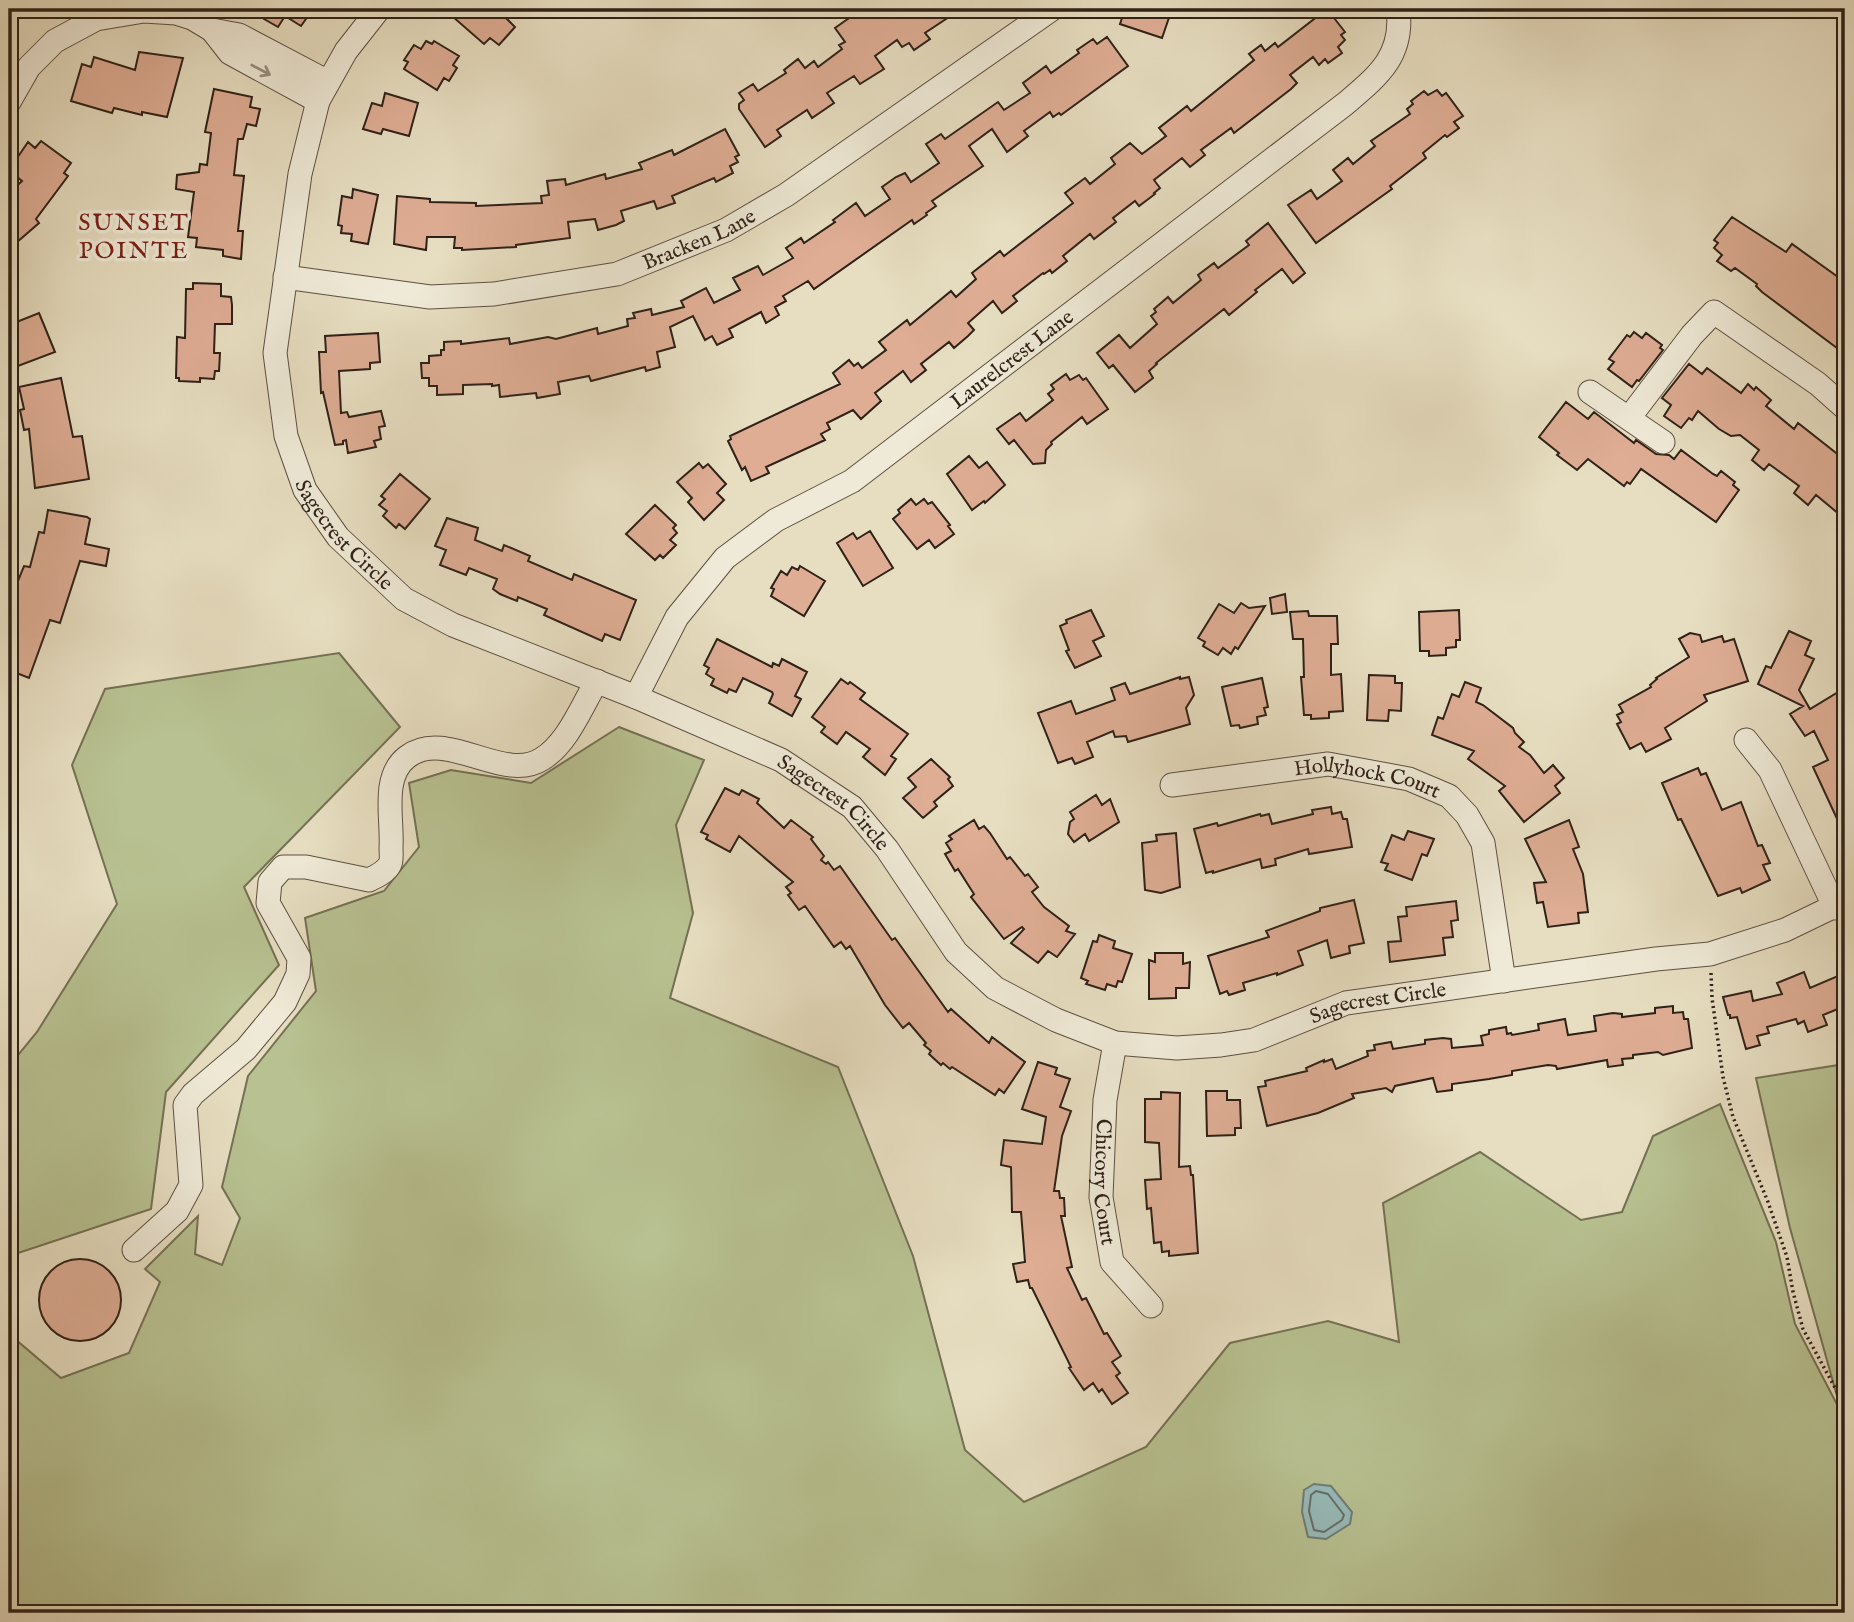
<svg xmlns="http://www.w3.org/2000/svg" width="1854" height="1622" viewBox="0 0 1854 1622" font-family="'IM FELL English',serif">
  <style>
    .green { fill: #b8c191; stroke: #747154; stroke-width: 2 }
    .water { fill: #98bbba; stroke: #6e7d79; stroke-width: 2 }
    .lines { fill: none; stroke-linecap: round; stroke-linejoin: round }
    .shore { stroke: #646e69; stroke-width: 2 }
    .building { fill: #dead94; stroke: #2f2118; stroke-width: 2 }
    .minor-casing { stroke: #5d5042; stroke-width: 25 }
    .path { stroke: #2f2118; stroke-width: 3.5; stroke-dasharray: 2 3.5; stroke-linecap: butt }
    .minor { stroke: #efead7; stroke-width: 23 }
    .oneway { stroke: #999081 }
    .labels { text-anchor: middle; stroke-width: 7; stroke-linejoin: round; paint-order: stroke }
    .street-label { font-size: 21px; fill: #2f2118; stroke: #efead7 }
    .quarter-label { font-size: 24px; letter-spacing: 2px; fill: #7a1f14; stroke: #efead7 }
  </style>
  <rect width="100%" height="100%" fill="#e7dec1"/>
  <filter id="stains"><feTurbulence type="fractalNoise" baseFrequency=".00286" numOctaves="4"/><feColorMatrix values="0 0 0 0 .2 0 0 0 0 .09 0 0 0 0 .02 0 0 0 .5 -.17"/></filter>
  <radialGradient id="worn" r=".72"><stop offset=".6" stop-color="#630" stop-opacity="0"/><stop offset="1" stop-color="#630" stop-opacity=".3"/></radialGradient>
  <path class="green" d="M339,653L400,727L244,887L279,965L166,1092L151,1209L18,1253L9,1313V1066L37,1032L117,904L72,765L105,689Z
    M619,727L704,760L676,825L693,913L670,998L838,1067L913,1256L965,1450L1024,1502L1146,1447L1230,1343L1328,1321L1399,1342L1383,1203L1480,1152L1581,1220L1622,1212L1653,1136L1720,1104L1776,1242L1795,1324L1842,1414L1790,1228L1756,1078L1845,1064V1613H9V1334L61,1378L129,1353L160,1282L145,1269L198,1216L195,1254L222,1265L240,1218L222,1187L248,1076L316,991L305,918L384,891L419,847L409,783L451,770L531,783Z"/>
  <path class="water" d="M1314,1484L1331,1486L1352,1512L1350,1524L1326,1539L1308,1537L1302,1512L1304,1490Z"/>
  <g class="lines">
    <path class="shore" d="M1316,1491L1328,1494L1344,1515L1342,1520L1324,1532L1314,1530L1309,1511L1311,1495Z"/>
  </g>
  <path class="building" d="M270,9H313L301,26L285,16L278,27L264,19Z
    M444,9H497L515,27L499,45L490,38L484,44Z
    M862,9H961L925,33L930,39L914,50L909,43L902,47L897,40L875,56L884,69L860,84L854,76L827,93L834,103L812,118L807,110L777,130L781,136L765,147L739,109V104L744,100L739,93L753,84L758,91L786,73L784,70L798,59L805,68L814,61L818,67L842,49L839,45L845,42L835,28Z
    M1125,9H1172L1162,38L1120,24Z
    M1327,9L1345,32L1341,35L1345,40L1338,47L1342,53L1328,63L1325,59L1319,65L1313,57L1290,75L1297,83L1291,89L1234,133L1231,128L1201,150L1205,155L1190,167L1182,158L1154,180L1160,188L1154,193L1155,194L1139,206L1135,201L1113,218L1116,222L1094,239L1090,234L1063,256L1067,261L1052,273L1050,270L1044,274L1043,273L1013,296L1017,301L1002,313L993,301L968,323L974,330L968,336L954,348L949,342L921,364L926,370L911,382L903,371L875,393L881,401L861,419L853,410L827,423L830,429L821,434L825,440L766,467L769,473L751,481L745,467L742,470L728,441L731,439L730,436L840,384L833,373L849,360L854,366L858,363L862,368L886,350L879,342L907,320L910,325L951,291L956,297L976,279L972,273L1000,251L1004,256L1073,203L1065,193L1085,178L1090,184L1115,164L1111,158L1130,143L1142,154L1166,136L1159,128L1187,106L1191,111L1254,60L1249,54L1261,45L1265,51L1275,43L1278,47Z
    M1107,37L1128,66L1061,115L1059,113L1053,117L1050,112L1024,131L1028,136L1007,152L992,129L969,146L983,166L932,201L936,206L926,213L927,215L914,224L912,220L814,289L808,281L783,296L786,301L775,307L779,315L766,323L761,312L729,329L733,337L717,345L712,336L705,340L693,316L670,327L675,347L657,352L660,367L646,371L645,367L591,381L589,376L558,382L560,394L537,398L536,393L500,397L499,385L492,386V384L463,385V394L437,395V386H429V378H422L421,363H429V356L441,355V350H444V342L461,341V344L509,338L510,344L548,337L556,339L597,328L598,334L628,326L627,319L635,318L633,313L651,309L652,315L684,307L681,301L706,288L714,303L740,290L733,278L758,266L763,275L793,258L786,248L801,238L804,243L835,222L833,220L856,203L865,216L890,199L882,187L896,177L905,173L911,182L939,163L926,144L941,134L945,139L998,102L1004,110L1030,93L1023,83L1046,66L1051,73L1079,53L1077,50L1093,39L1097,44Z
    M426,41L432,44L434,41L459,56L453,65L457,68L449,81L444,78L437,90L404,69L408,62L404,60L414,45L421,49Z
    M139,52L183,58L167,117L142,112V115L114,108L112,113L71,101L82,64L91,67L94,57L135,70Z
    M214,89L252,97L250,107L260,109L256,126L247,124L243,139H238L234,175L244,176L238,231H243L241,259L223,256V250L196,247L197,238L188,237L194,192L176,189L177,175L199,172L200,164L207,165L211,133L205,132Z
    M1437,90L1442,96L1446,93L1463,116L1454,122L1459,128L1447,137L1445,135L1423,153L1426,158L1390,186L1392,189L1316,243L1288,205L1311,190L1317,199L1342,181L1333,170L1348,158L1353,164L1375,146L1371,141L1410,114L1407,109L1413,104L1411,101L1424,91L1428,95Z
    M385,93L418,103L409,136L383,129L381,134L363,129L372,103L382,106Z
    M725,129L739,155L735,157L738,162L730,166L733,173L716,182L714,178L672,196L675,203L657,209L654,201L621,211L624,221L616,225L598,230L595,219L568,222L570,238L516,245V247L462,250V248H454L455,237H427L426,250L394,244L397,196L430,199V202L476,203V206L542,203L541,196L549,195L547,181L565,179L566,185L605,174L606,179L642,169L639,163L672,150L674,155Z
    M41,141L71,163L64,173L68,176L36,219L39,223L9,249V193L22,181L9,170L28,142L35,148Z
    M353,189L378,195L368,244L351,241L352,234L341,233L342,226L338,225L342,196L352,198Z
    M1732,217L1786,252L1792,244L1845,282V354L1762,292L1756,286L1757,284L1735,268L1731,271L1717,261L1722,255L1714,248L1718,243L1714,240Z
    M1268,223L1305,273L1293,283L1282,269L1255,290L1257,292L1229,315L1224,309L1156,363L1157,364L1149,371L1153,378L1135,392L1113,365L1109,368L1097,353L1119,335L1130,348L1157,324L1151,316L1156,312L1154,309L1168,297L1173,303L1201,280L1198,275L1214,263L1218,268L1249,245L1246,241Z
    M193,283L221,284V296L231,297L232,305V324H215L214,353H220L219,371H215L214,379L200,378V382L179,381V378H176L177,337L185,338L186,289H193Z
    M39,313L55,352L18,366L13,352L9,354V325Z
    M1634,332L1642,338L1646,333L1662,345L1660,348L1663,350L1639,381L1637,380L1632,387L1608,369L1614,362L1609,359L1627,335L1630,337Z
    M378,333L380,362L370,363V369L339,371L341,413L347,412L349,417L381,411L385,426L379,427L381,439L374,441L376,447L348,453L346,440L343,441V444L335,445L323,392L321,393L319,352H326L325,336Z
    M1689,364L1702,374L1707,368L1741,393L1748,384L1754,390L1756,387L1771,400L1766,406L1794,429L1798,423L1845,460V519L1816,495L1808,505L1794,493L1799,486L1769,464L1764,470L1752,460L1759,450L1740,435L1731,436L1719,429L1698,411L1692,420L1689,418L1681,428L1664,416L1671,405L1662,398Z
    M1066,374L1070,380L1079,375L1083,380L1086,378L1108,409L1087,424L1082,417L1051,442L1052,444L1046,450L1045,463L1033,464L1014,440L1009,444L997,429L1020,413L1026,421L1053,400L1048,394L1054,389L1051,385Z
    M61,378L73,437L82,436L89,479L35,488L29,429L24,430L20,410L24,409L19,387Z
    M1566,402L1588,419L1594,412L1634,443L1636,440L1656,454L1669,455L1674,459L1681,450L1713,474L1717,476L1721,471L1735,482L1733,485L1739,490L1716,522L1641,469L1630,484L1627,482L1624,486L1588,459L1577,470L1557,455L1559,453L1539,437Z
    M969,456L979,468L987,462L1005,485L985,503L984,501L972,510L947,474Z
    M699,463L703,468L708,464L726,484L717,493L724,500L704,520L688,502L692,498L677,482Z
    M400,474L430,499L405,529L399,524L396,528L383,516L387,511L379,505L385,499L381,496Z
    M911,499L916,505L924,499L928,504L932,502L950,525L948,526L954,534L935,548L929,540L917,549L893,519L900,513L898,510Z
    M655,505L676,525L673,528L677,533L670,540L676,545L663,558L660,555L655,560L626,534Z
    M48,510L87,517L90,519L85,544L109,549L106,566L80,561L60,623L50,620L29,678L9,670V603L24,566L30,567L39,532L44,533Z
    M447,518L478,528L475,540L502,551L504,545L530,556L528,561L572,580L574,574L636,600L620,640L605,634L602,641L544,615L547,609L518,597L517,601L500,594L493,589L497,579L469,568L466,575L440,565L446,550L435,546Z
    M870,531L893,568L863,586L837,543L853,533L857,539Z
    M800,566L825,581L804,616L771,596L774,589L771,588L781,571L787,575L792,567L798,570Z
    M1285,594L1287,612L1272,614L1270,598Z
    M1241,603L1249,608L1265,606L1238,649L1235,647L1231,654L1223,648L1218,655L1203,646L1205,642L1198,638L1219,604L1234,613Z
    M1091,610L1104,636L1093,641L1101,656L1075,668L1066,651L1069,650L1060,626L1067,623L1066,620Z
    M1459,610L1460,640H1456V647L1446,648V655L1429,656V651H1420L1419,612Z
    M1308,611L1309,616H1337L1338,644H1331V675L1341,674L1343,711L1329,712V718L1311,719V715H1304L1301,677H1304L1303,639H1293L1290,612Z
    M1789,631L1811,641L1805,655L1814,659L1799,690L1810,709L1840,691L1845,701V836L1813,767L1828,760L1814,731L1805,736L1790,714L1803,706L1758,684L1766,666L1771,668Z
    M1690,633L1700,635L1702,642L1722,636L1724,642L1734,639L1748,681L1704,695L1707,701L1665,728L1671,739L1646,752L1641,743L1630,749L1617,724L1621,722L1617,715L1623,712L1619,705L1651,687L1650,685L1657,679L1656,678L1689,657L1679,639Z
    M717,639L772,667L773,663L779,666L782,659L807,672L795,696L801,699L792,716L769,703L773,694L772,692L743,678L736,692L729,689L727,693L711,685L714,679L706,674L709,668L704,665Z
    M1369,675L1395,676V683H1402L1401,711L1389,710L1388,721L1367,720Z
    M1180,677V679L1189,677L1194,695L1186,708L1190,724L1128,742L1126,736L1115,737L1113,731L1087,742L1093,757L1075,764L1072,758L1058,763L1038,713L1071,701L1076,714L1115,700L1111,688L1125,683L1130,694Z
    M1262,678L1268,707L1264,708L1266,715L1257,717L1258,724L1240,728L1239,725L1231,726L1222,687Z
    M841,679L848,684L850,682L865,693L860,699L908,734L891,756L896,759L885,775L863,757L870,749L846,732L837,744L821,732L825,727L812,717Z
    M1465,682L1481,688L1476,702L1483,705L1513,728L1515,733L1524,742L1519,747L1530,755L1544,773L1553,765L1564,778L1555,786L1560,793L1524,822L1499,791L1505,786L1468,759L1474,751L1432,735L1438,717L1443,719L1452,694L1459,697Z
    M931,759L950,777L948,779L953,786L934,802L937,806L923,818L903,798L916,787L908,778Z
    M1698,768L1701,775L1706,773L1722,810L1741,802L1758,846L1762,845L1770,863L1763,865L1770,880L1742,893L1740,888L1718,896L1681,819L1678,820L1662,783Z
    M725,788L739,795L742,790L759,799L757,803L784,828L791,820L813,837L811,839L824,856L821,860L826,864L828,862L834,870L840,866L892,940L895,938L948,1012L951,1009L989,1043L992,1037L1025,1062L1004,1093L999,1089L995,1095L952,1067L950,1069L943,1063L941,1065L929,1054L931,1051L924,1045L926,1043L909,1023L903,1028L885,1005L850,946L846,949L841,942L834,947L805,906L799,910L788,895L791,893L786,887L793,882L739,836L730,852L706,839L708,835L701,832Z
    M1096,795L1102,805L1110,799L1119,822L1089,841L1085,834L1074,842L1068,834L1070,822L1074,819L1070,812Z
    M1331,807L1332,814L1341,812L1343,819H1347L1352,847L1309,854L1308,849L1275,859L1276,865L1262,868L1260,859L1213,873V871L1206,873L1194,829L1217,823L1218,826L1260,814L1261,816L1269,814L1272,824L1313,814L1312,810Z
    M974,820L979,829L984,826L990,833L1007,859L1010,857L1025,876L1028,874L1038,887L1032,892L1044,907L1069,926L1066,931L1075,934L1057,957L1048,951L1038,963L1011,943L1024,929L1022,927L1004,939L971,897L974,894L958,869L955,871L945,854L951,851L946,843L952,839L949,836Z
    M1569,820L1579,847L1573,849L1583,874L1588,912L1578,913L1579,923L1548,927L1543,902L1537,903L1534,883L1546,882L1525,839Z
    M1408,831L1434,839L1427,856L1422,854L1412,880L1385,870L1388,864L1381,862L1392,835L1404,840Z
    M1176,833L1180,887L1161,893L1145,890L1142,843L1157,841L1156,835Z
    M1354,900L1364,943L1349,946L1350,953L1331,958L1327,940L1298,951L1303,965L1277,975V973L1243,983L1245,990L1229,995L1227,991L1220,994L1208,956L1269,937L1266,931L1320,911V908Z
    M1456,901L1458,920L1451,921L1453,937L1443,938L1445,955L1390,962L1388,942L1401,941L1398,917L1407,916L1406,907Z
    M1099,935L1115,941L1113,948L1132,954L1122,982L1118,981L1116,987L1107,984L1105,990L1086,984L1088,981L1081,978L1093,941L1097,942Z
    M1155,953H1183V964L1190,962L1189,988H1176V998L1149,999V960L1155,962Z
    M1804,972L1810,988L1845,973V1006L1823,1015L1827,1025L1808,1032L1804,1021L1798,1024L1796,1019L1767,1027L1769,1033L1757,1036L1760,1045L1746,1049L1737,1017L1730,1018V1015H1728L1723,997L1751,991L1753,1001L1782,994L1777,983Z
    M1673,1006V1013L1683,1012L1684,1019H1688L1692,1048L1663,1055L1658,1052L1633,1055V1058L1622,1059L1623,1065L1608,1067L1607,1060L1557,1069L1556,1066L1548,1065L1512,1071V1075L1489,1079L1452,1084V1090L1437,1092L1433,1078L1395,1086L1392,1092L1386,1088L1352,1094L1354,1098L1318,1113L1267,1126L1258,1087L1266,1086L1265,1081L1307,1071L1306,1068L1324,1060V1062L1332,1059L1336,1069L1368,1056L1367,1051L1375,1050L1374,1045L1391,1042L1393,1049L1425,1044V1040L1443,1038L1451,1039L1452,1048L1483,1045L1481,1036L1489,1034V1030L1506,1027L1507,1034L1511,1033L1512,1035L1539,1030L1538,1024L1565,1019L1568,1035L1596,1031L1594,1016L1613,1013L1622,1014V1017L1655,1013V1008Z
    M1038,1062L1057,1068L1055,1074L1070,1079L1060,1107L1071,1111L1062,1136L1054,1191H1059L1060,1198H1064L1065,1216H1061L1072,1267L1067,1268L1082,1300L1086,1298L1104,1334L1107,1333L1121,1356L1112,1362L1120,1373L1116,1376L1128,1393L1112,1404L1102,1389L1099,1392L1093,1383L1084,1390L1069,1368L1071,1367L1032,1288H1030L1028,1280L1017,1282L1013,1264L1025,1262L1021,1212H1012L1011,1167L1001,1165L1004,1140L1042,1144L1046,1117L1022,1109Z
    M1206,1091H1227V1100H1240L1241,1128H1235V1135L1207,1136Z
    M1161,1092L1180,1093L1179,1167L1190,1166L1191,1175H1193L1198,1253L1169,1256V1251L1162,1252L1161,1242L1154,1243L1151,1208L1147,1209L1145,1180L1161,1179L1159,1143L1145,1142V1099H1161Z
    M39 1300a41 41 0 1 1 82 0a41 41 0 1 1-82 0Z"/>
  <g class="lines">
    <g class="minor-casing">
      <g id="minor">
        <path id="s1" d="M379,9L346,51L318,101L300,174L275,353L286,436L305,490L338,537L404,599L453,625L636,697L781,760L852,807L887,849L956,952L995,988L1056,1020L1115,1043L1177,1048L1221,1045L1254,1040L1346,1003L1656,959L1710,954L1785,930L1845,901"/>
        <path d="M212,30L230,53L318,101"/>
        <path d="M9,102L29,67L55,41L96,19L144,11L176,13L192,18L212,30L239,35L328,82"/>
        <path id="s2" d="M285,277L430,297L494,294L617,274L726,230L786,195L1052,9"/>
        <path d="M1590,392L1663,442"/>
        <path d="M1629,418L1692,335L1714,312L1818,384L1845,408"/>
        <path id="s3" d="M636,697L677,617L725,558L776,520L852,481L1345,104C1378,76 1404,56 1398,9"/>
        <path d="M1746,740L1770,770L1835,908"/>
        <path id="s4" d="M1172,785L1328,764L1409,779L1449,796L1467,815L1483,843L1504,981"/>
        <path id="s5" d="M1115,1043L1105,1100L1101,1197L1112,1262L1151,1306"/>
        <path d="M134,1250L177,1211L191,1185L185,1105L193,1094L246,1049L285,1002L298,974L299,958L268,903L270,882L283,867H306L369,880C377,876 386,872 390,864C392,860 391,852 391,848C393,819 381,777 407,757C446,727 503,784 542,759C568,743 581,707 597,681"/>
      </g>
    </g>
    <path class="path" d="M1711,973L1712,998L1723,1077L1733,1117L1768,1202L1787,1257L1793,1292L1803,1329L1845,1406"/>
    <use href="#minor" class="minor"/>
  </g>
  <defs><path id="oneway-shaft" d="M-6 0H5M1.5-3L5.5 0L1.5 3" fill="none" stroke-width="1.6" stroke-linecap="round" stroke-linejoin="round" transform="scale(1.75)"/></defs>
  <use class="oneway" href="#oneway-shaft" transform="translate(261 70) rotate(28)"/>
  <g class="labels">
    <g class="street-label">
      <text dy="7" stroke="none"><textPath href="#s2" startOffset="424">Bracken Lane</textPath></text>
      <text dy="7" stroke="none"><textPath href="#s3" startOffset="516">Laurelcrest Lane</textPath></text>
      <text dy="7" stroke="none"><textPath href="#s1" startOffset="567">Sagecrest Circle</textPath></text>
      <text dy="7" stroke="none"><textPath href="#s4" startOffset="198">Hollyhock Court</textPath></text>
      <text dy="7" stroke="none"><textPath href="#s1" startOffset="1134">Sagecrest Circle</textPath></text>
      <text dy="7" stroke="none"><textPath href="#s1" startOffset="1785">Sagecrest Circle</textPath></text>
      <text dy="7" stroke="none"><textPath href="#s5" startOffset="140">Chicory Court</textPath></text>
    </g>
    <g class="quarter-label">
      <text x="134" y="230">SUNSET<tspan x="134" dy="28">POINTE</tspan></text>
    </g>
  </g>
  <rect width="1854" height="1622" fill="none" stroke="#e7dec1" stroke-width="35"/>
  <rect x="10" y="10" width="1833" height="1601" fill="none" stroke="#2f2118" stroke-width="3.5"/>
  <rect x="18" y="18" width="1819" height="1587" fill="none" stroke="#2f2118" stroke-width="2"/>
  <rect width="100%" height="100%" filter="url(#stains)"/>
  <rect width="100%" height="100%" fill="url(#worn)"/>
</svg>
